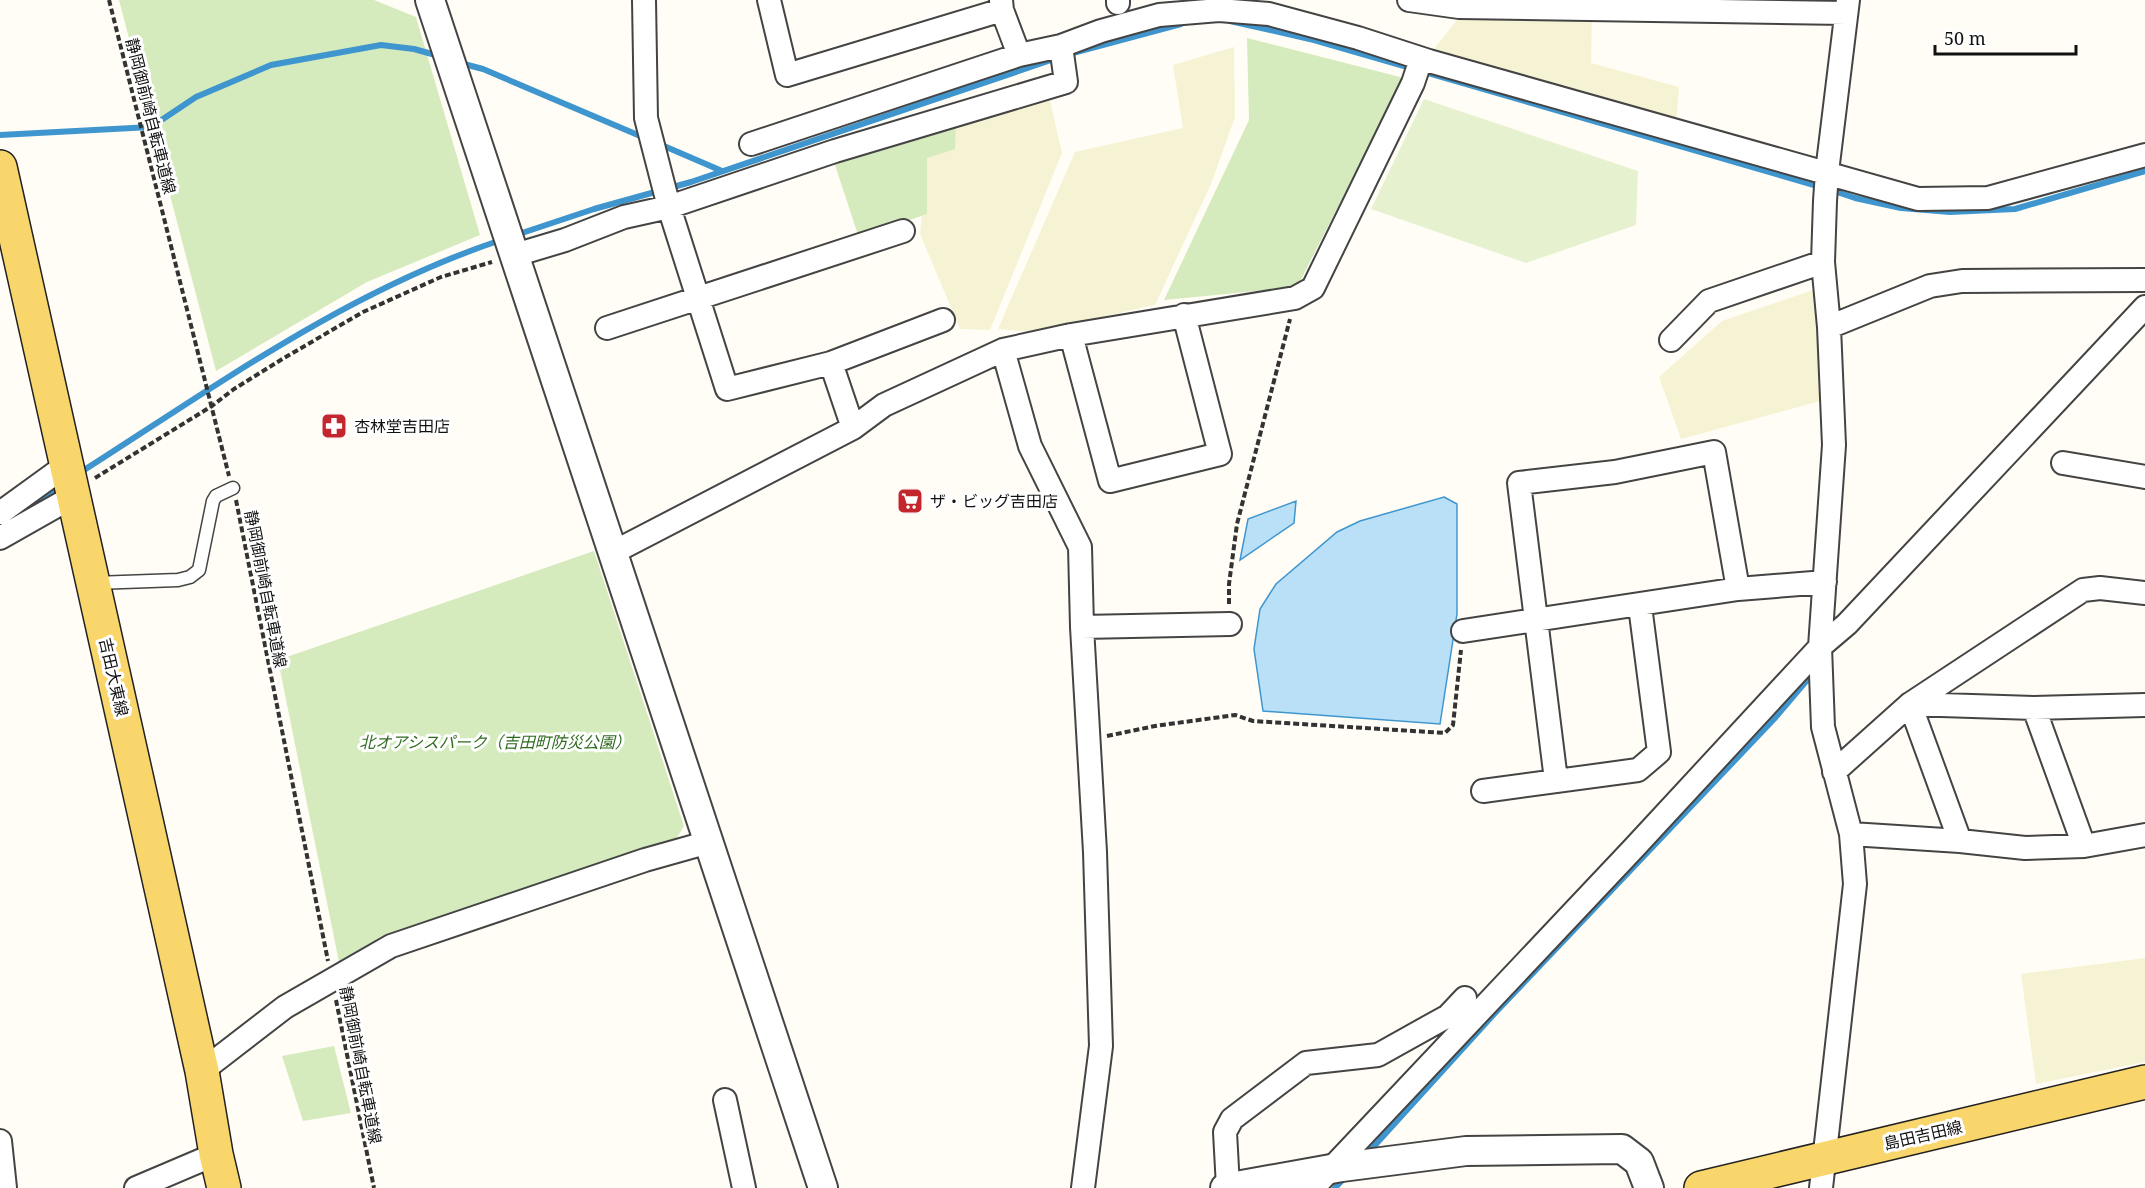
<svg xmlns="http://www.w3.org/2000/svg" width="2145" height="1188" viewBox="0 0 2145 1188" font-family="'Noto Serif','Noto Sans JP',serif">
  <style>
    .farmland { fill: #f6f3d4 }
    .green { fill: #d5ebbd }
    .pitch { fill: #e6f2cf }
    .water { fill: #b9e0f7; stroke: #3f96cf; stroke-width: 1.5 }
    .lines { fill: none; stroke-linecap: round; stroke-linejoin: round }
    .stream { stroke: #3f96cf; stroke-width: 6 }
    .service-casing { stroke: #444; stroke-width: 15 }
    .minor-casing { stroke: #444; stroke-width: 26 }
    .tertiary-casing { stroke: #444; stroke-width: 32 }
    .primary-casing { stroke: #222; stroke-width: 36 }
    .path { stroke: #333; stroke-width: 4; stroke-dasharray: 6 3; stroke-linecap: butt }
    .service { stroke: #fff; stroke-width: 12 }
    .minor { stroke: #fff; stroke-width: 22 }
    .tertiary { stroke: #fff; stroke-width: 28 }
    .primary { stroke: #f9d66b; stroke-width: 33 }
    .labels { text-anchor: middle; stroke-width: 6; stroke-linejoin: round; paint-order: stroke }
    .street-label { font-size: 16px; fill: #111; stroke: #fff }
    .poi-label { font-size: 16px; fill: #111; stroke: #fff; text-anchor: start }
    .park-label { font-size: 16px; font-style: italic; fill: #2f6b1f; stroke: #fff }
  </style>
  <rect width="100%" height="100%" fill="#fffdf5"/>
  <path class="farmland" d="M1592,14L1591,63L1679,87L1676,126L1430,54L1457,20Z
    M1234,47L1235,117L1211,184L1155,305L1033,332L998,329L1075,152L1183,128L1173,65Z
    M1047,88L1062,153L990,330L960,329L920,234L927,158L956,122Z
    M1816,289L1828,399L1681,439L1659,377L1722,321Z
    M2145,958V1062L2036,1084L2021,974Z"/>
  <path class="green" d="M119,0H374L416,17L480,235L367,282L216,371Z
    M1247,38L1404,78L1297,287L1164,300L1249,120Z
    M956,122L955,149L927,158V214L859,238L834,162Z
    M594,551L684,826L676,839L383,935L339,962L278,660Z
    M334,1046L351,1113L303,1121L282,1056Z"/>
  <path class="pitch" d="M1424,99L1638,171L1636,225L1526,263L1371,209Z"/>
  <path class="water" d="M1444,497L1457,504V614L1440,724L1263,711L1254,649L1260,609L1276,584L1337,532L1360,521Z
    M1296,501L1294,523L1240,560L1248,519Z"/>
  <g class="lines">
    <path class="stream" d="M1230,21L1314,40L1821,187
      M1069,54L1181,24
      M460,63L483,69L645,138
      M0,135L151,127L196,97L271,65L381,45L414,49L439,56
      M657,143L722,171
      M1831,190L1855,198L1901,208L1950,212L2015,209L2145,171
      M516,235L594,209L691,182L1057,58
      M78,474C213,388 347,291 501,240
      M15,515L62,485
      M1366,1155L1495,1013L1774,719L1814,672
      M1335,1188L1345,1177"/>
    <g class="service-casing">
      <path id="service" d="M95,583L178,580L190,577L199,570L213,501L216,496L233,488"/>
    </g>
    <g class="minor-casing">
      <path id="minor" d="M644,0L646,118L669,207L727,389L831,363L943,320
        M769,0L787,75L1002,10
        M1118,0V3
        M1409,0L1459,7L1846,13
        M1061,46L1101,31L1159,15L1219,10L1269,14L1358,38L1429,61L1918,199L1988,198L2145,155
        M751,144L1019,55L1002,10L1001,0
        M515,255L565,240L624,217L669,207L835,151L1066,82L1061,46L1019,55
        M1829,327L1930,286L1962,281L2145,280
        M607,328L903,231
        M1071,335L1110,481L1220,454L1184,315
        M1671,340L1709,301L1823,262
        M1003,350L1030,446L1080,547L1082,627L1230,624
        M831,363L853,428L884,405L1003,350L1071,335L1295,298L1313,288L1413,83L1421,59
        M2063,463L2145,477
        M0,513L65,466
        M0,538L74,496
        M612,553L853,428
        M1082,627L1095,852L1101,1046L1083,1188
        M1463,631L1738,589L1825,582
        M2034,708L2084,846
        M1834,772L1910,704L2083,590L2100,588L2145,593
        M1556,780L1519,483L1615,472L1714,452L1738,589
        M1483,791L1638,770L1659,752L1640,606
        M1851,834L1960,841L2025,848L2084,846L2145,835
        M1960,841L1910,704L2034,708L2145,705
        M202,1071L285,1007L391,946L645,860L709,842
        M725,1100L744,1188
        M0,1141L5,1188
        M1228,1187L1225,1132L1232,1119L1306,1063L1378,1055L1448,1016L1465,998
        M136,1188L216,1154
        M1313,1188L1633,849L1820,647L1847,624L2145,307
        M1821,1188L1855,884L1851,834L1823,727L1820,647L1834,445L1829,327L1823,262L1825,201L1827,172L1848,0"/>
    </g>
    <g class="tertiary-casing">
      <path id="tertiary" d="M430,0L823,1188
        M1225,1188L1342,1167L1466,1151L1622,1149L1639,1162L1649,1188"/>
    </g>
    <g class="primary-casing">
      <path id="primary" d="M0,167L202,1071L216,1154L224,1188
        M1701,1188L2145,1082"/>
    </g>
    <path class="path" d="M109,0L229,476
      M95,478L212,406L234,389L284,358L363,312L441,277L492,262
      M236,500L328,961
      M1229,604V584L1237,524L1290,319
      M1107,736L1155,726L1235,715L1253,721L1445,733L1453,725L1461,650
      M336,1000L374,1188"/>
    <use href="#service" class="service"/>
    <use href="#minor" class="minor"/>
    <use href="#tertiary" class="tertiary"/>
    <use href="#primary" class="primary"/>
  </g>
  <defs>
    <g id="pharmacy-square" transform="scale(1.35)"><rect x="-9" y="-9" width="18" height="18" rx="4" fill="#c4262e" stroke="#fff"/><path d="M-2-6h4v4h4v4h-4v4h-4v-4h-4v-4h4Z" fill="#fff"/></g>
    <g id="supermarket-square" transform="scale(1.35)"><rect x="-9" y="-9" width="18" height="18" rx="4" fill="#c4262e" stroke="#fff"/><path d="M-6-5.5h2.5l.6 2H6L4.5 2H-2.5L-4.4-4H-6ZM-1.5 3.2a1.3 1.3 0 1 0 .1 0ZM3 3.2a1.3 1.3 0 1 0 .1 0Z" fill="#fff"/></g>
  </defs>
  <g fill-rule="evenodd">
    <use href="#pharmacy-square" x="334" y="426"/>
    <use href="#supermarket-square" x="910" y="501"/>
  </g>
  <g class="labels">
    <g class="street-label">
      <text transform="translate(151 116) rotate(76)" y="6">静岡御前崎自転車道線</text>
      <text transform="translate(266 589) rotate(79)" y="6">静岡御前崎自転車道線</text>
      <text transform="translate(114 677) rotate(77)" y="6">吉田大東線</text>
      <text transform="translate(361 1065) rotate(79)" y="6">静岡御前崎自転車道線</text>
      <text transform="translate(1923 1135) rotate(-13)" y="6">島田吉田線</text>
    </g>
    <g class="poi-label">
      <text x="354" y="432">杏林堂吉田店</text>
      <text x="930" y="507">ザ・ビッグ吉田店</text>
    </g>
    <g class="park-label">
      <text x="495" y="748">北オアシスパーク（吉田町防災公園）</text>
    </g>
  </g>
  <path d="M1935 45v9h141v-9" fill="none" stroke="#111111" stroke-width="3"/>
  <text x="1944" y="45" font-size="18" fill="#111111" stroke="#ffffff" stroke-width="4.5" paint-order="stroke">50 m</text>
</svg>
